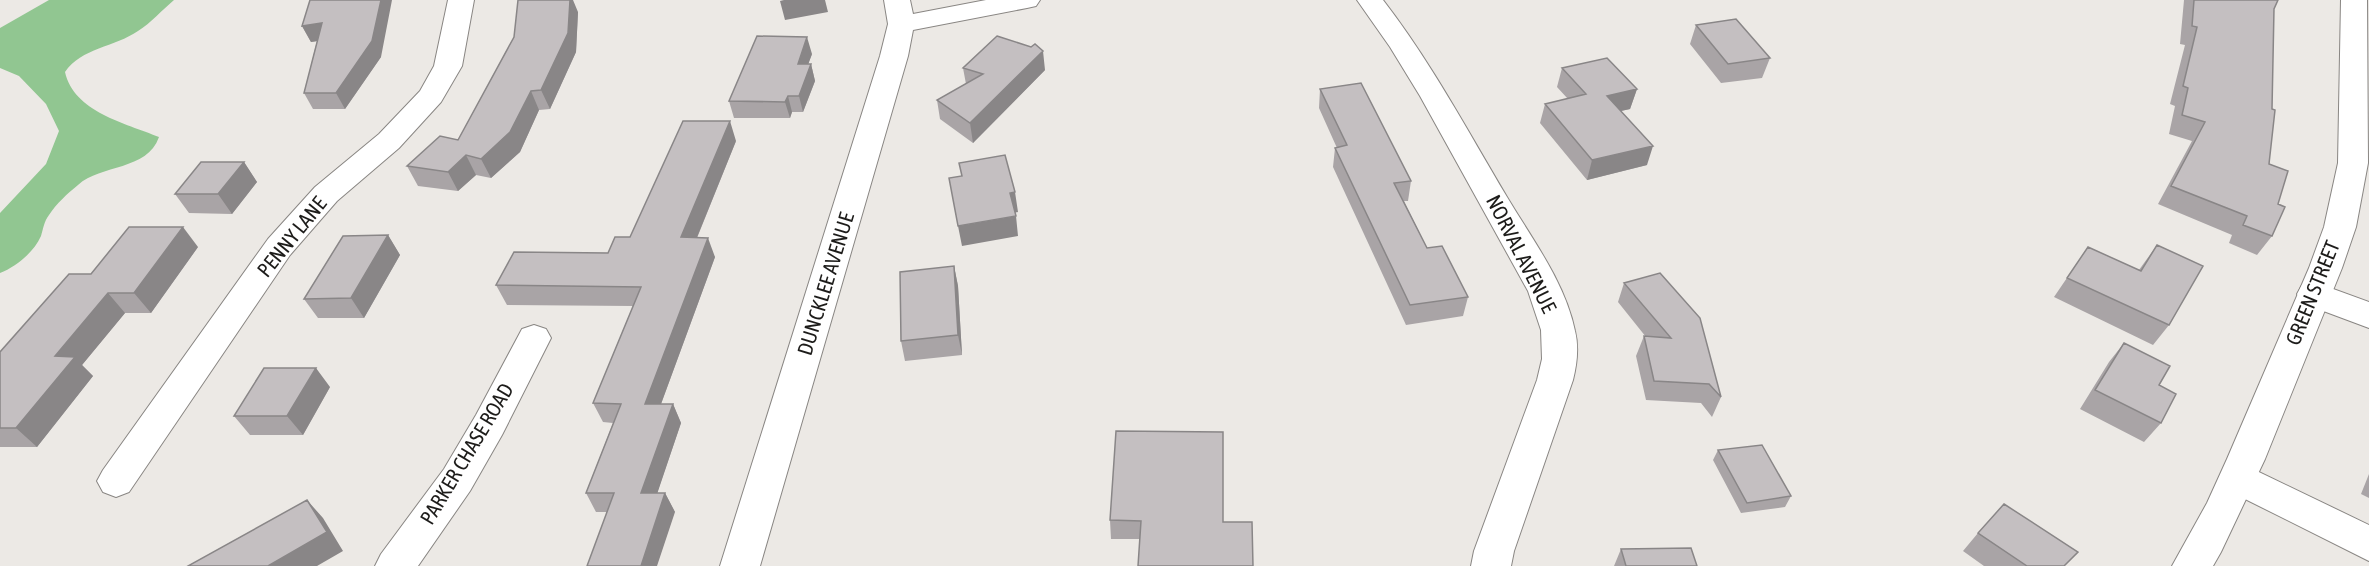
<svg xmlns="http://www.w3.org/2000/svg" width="2369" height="566" viewBox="0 0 2369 566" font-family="'Asap Condensed',sans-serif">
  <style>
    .forest { fill: #91c691 }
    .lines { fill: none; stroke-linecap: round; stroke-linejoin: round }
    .street-casing { stroke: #898683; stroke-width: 2 }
    .secondary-casing { stroke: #898683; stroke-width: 2 }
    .street { fill: #fff; fill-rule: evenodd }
    .secondary { fill: #fff; fill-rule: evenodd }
    .wall { fill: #a9a4a6 }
    .shaded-wall { fill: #898687 }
    .building { fill: #c4bfc1; stroke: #898687; stroke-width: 1.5 }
    .labels { text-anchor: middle; stroke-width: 4.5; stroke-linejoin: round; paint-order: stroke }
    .street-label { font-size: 21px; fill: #1d1c1a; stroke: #fff }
  </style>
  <rect width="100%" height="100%" fill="#ece9e5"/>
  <path class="forest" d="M49,0H174C162,10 151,23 138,31C115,47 81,48 65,72C74,112 125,123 159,137C147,171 101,164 78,185C68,193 56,204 49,215C44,221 43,230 41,236C34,252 16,267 0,273V213L46,164L59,131L46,104L19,76L0,68V28Z"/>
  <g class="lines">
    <g class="street-casing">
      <path id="street" d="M448,0H474L462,66L441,102L399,148L337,201L290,255L129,492L116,497L103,492L97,481L103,470L268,239L315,187L379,134L420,91L434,66Z
        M884,0H910L913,14L986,0H1040L1036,6L1027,8L913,30L908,56L760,566H720L880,56L888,24Z
        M1357,0H1383C1431,62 1467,130 1507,197C1532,239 1565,282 1575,331C1579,347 1577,364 1573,380L1514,551L1511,566H1471L1474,551L1537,380L1542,359L1541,330L1528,291L1420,96L1390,47Z
        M2314,282L2369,302V328L2302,303L2297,294L2302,285Z
        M534,325L546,329L551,338L502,435L470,491L418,566H375L381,554L444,469L476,415L522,329Z
        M2238,462L2369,525V561L2225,489L2219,478L2225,467Z"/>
    </g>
    <g class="secondary-casing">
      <path id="secondary" d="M2341,0H2367L2368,163L2356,227L2342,268L2265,459L2221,552L2213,566H2172L2207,503L2227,459L2309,268L2324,227L2338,163Z"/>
    </g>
    <use href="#street" class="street"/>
    <use href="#secondary" class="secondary"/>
  </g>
  <path class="wall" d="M2184,0H2278L2274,9L2269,164L2278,204L2272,236L2257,255L2229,243L2232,235L2158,204L2192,141L2169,134L2175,106L2170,104L2185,45L2180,44Z
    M578,12L576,52L550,109L539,110L520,152L491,178L476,175L458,191L418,186L407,166L458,140L514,37Z
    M1696,25L1770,58L1762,78L1721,83L1690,44Z
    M302,26L381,57L345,109H313L304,93L317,41L311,42Z
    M812,54L808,64H811L815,81L803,112H792L790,118H734L729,101Z
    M963,68L1045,70L973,143L940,119L937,100L966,84Z
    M1562,68L1637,89L1630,109L1621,111L1647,165L1587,180L1540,123L1545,104L1568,99L1557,87Z
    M1320,89L1411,181L1408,201H1404L1427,248L1468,297L1463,316L1406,325L1333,167L1335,148H1337L1319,108Z
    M736,141L697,238L715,257L661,404H673L681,423L657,493H665L675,512H596L586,493L613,423L603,422L593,403L633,306L507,305L496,285L608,253L630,237Z
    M244,162L257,182L232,214L189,213L175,194Z
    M388,235L400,255L364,318H318L304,299Z
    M2157,245L2169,325L2153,345L2054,297L2088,247L2139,270Z
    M198,247L151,313H125L82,365L93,376L37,447H0V352L91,274Z
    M954,266L958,286L962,355L905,361L901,341Z
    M1624,283L1721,397L1712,417L1701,403L1646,400L1636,356L1644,336L1646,337L1618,302Z
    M2124,343L2159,385L2161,423L2144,442L2080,409L2109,362Z
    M330,387L303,435H250L234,416Z
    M1718,450L1791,496L1785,507L1741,513L1713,460Z
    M2369,474V498L2361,494Z
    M1110,520L1223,522L1140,539H1111Z
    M1978,533L2065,566H1984L1963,551Z
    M1621,549L1697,566H1614Z"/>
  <path class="shaded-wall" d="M381,0H392L381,57L345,109L336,93Z
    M570,0H573L578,12L576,52L550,109L541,90Z
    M784,0H825L828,12L785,20L780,1Z
    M322,23L331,39L311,42L302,26Z
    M807,37L812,54L802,81L798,64Z
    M1043,51L1045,70L973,143L970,123Z
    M811,64L815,81L803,112L799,96Z
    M1637,89L1630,109L1602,115L1607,96Z
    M531,91L539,110L520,152L491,178L481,159Z
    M788,96L792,112L790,118L785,102Z
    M730,121L736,141L689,257L681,237Z
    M1653,146L1647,165L1587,180L1592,160Z
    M466,155L476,175L458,191L448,172Z
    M244,162L257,182L232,214L218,194Z
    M1015,192L1018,212L1013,213L1010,193Z
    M1016,216L1018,236L962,246L958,226Z
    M183,227L198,247L151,313L134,293Z
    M388,235L400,255L364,318L351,298Z
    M708,238L715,257L654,423L645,404Z
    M954,266L958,286L962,355L958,335Z
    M108,293L125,313L82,365L93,376L37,447L16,428L55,356Z
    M316,368L330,387L303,435L287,416Z
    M673,404L681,423L651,512L641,493Z
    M665,493L675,512L657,566H641Z
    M307,500L323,518L343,551L317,566H268Z"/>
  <path class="building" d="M310,0H381L372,41L336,93H304L322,23L302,26Z
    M518,0H570L568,33L541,90L531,91L510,132L481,159L466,155L448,172L407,166L440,136L458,140L514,37Z
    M2194,0H2278L2274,9L2272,109L2275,110L2269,164L2288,171L2278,204L2285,207L2272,236L2243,225L2247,216L2171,186L2205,122L2182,115L2188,88L2183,86L2197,27L2192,26Z
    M1736,19L1770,58L1728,64L1696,25Z
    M757,36L807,37L798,64H811L799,96H788L785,102L729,101Z
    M997,36L1031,47L1035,44L1043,51L970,123L937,100L983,74L963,68Z
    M1607,58L1637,89L1607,96L1653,146L1592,160L1545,104L1586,94L1562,68Z
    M1361,83L1411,181L1394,183L1427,248L1442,246L1468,297L1410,305L1335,148L1347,145L1320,89Z
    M683,121H730L681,237L708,238L645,404H673L641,493H665L641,566H587L614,493H586L621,404L593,403L641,287L496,285L514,252L608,253L615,237H630Z
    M1005,155L1015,192L1010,193L1016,216L958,226L949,178L962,176L959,163Z
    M201,162H244L218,194H175Z
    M129,227H183L134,293H108L55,356L75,357L16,428H0V352L69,274H91Z
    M388,235L351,298L304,299L343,236Z
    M2157,245L2203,266L2169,325L2067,278L2088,247L2141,271Z
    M954,266L958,335L901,341L900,272Z
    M1660,273L1700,318L1721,397L1709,384L1654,381L1644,336L1671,338L1624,283Z
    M2124,343L2170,366L2159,385L2176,394L2161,423L2095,390Z
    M264,368H316L287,416H234Z
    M1116,431L1223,432V522H1252L1253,566H1138L1141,521L1110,520Z
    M1762,445L1791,496L1747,503L1718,450Z
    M307,500L327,532L268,566H188Z
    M2004,504L2078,552L2064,566H2027L1978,533Z
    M1691,548L1697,566H1626L1621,549Z"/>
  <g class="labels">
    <g class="street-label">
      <text transform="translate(292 237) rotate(-51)" y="7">PENNY LANE</text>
      <text transform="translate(1521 254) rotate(63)" y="7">NORVAL AVENUE</text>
      <text transform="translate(826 284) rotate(-73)" y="7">DUNCKLEE AVENUE</text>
      <text transform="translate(2313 293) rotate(-68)" y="7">GREEN STREET</text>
      <text transform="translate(467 454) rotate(-59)" y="7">PARKER CHASE ROAD</text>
    </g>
  </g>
</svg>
